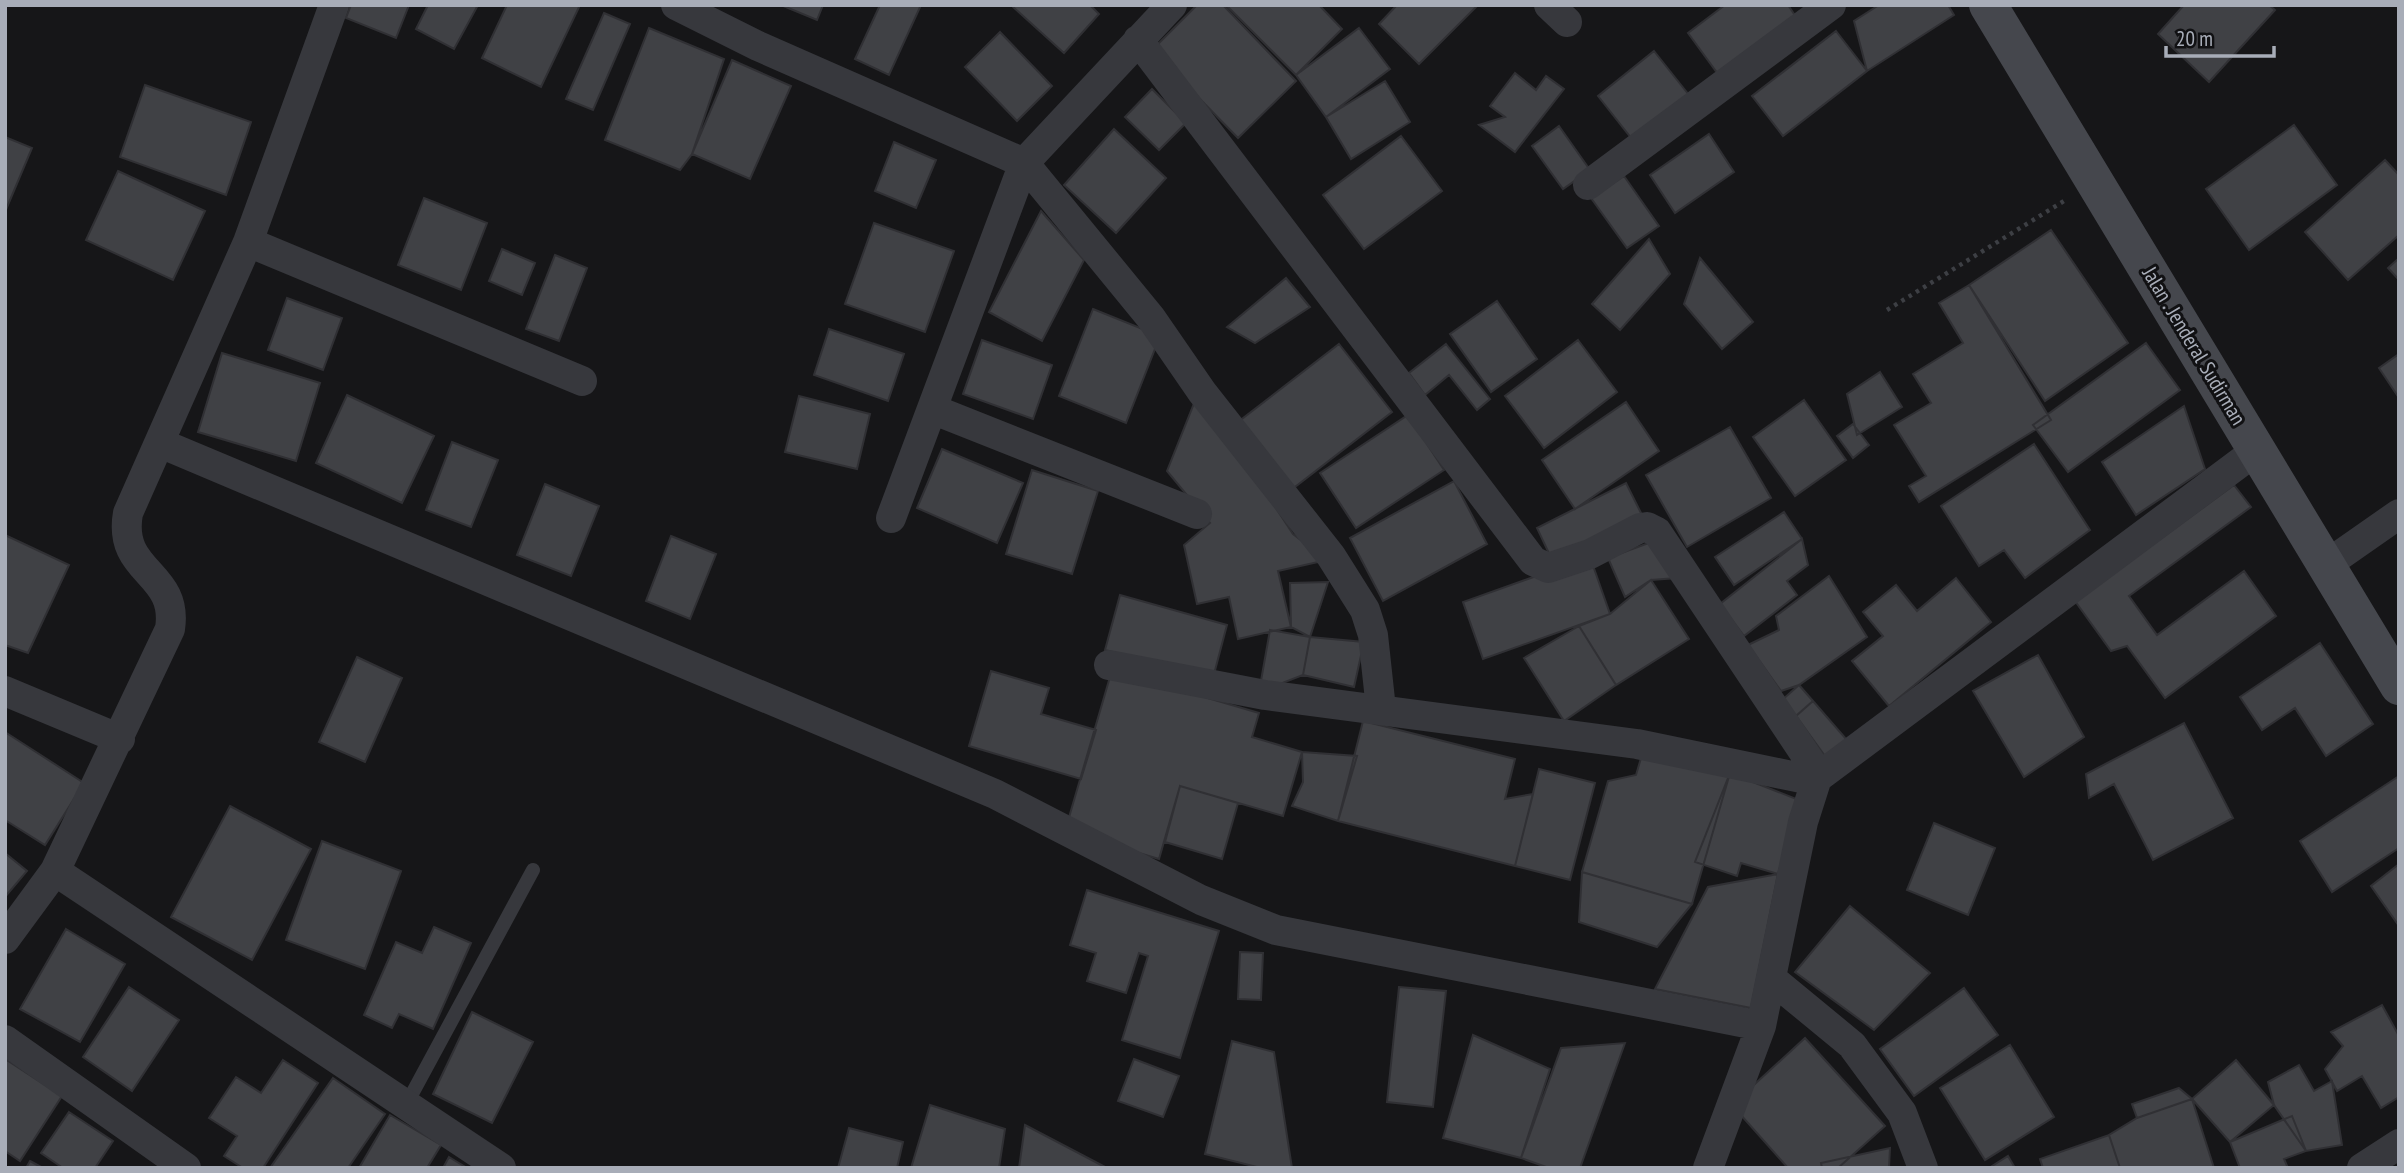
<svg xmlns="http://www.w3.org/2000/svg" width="2404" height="1173" viewBox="0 0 2404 1173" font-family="'PT Sans Narrow',sans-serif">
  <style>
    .building { fill: #404145; stroke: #303034; stroke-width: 2 }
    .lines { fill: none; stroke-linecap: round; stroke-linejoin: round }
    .path { stroke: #3d3f44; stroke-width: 4.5; stroke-dasharray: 3.5 5; stroke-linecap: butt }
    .lane { stroke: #37383d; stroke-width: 14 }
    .street { stroke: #37383d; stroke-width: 30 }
    .secondary { stroke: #45474d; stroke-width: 38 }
    .labels { text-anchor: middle; stroke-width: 6; stroke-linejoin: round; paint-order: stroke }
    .street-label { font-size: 21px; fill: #a8adb8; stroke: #111113 }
  </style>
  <rect width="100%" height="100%" fill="#161618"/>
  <path class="building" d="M351,5H409L396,38L346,18Z
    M428,5H478L454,49L416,29Z
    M507,5H580L541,87L482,58Z
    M781,5H823L817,20Z
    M880,5H921L889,75L855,59Z
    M1090,5L1099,14L1064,53L1012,6Z
    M1197,5H1223L1296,81L1238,138L1152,50Z
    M1226,5H1319L1342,29L1296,75Z
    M1397,5H1478L1419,64L1379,24Z
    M1725,5H1788L1796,17L1718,74L1688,33Z
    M1879,5H1948L1954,15L1867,71L1854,21Z
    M2184,5H2269L2275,10L2209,82L2158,34Z
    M604,13L630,24L593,110L566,99Z
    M649,28L724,59L692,154L680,170L605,140Z
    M1359,28L1390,69L1326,117L1296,75Z
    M1836,31L1867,71L1783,136L1752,96Z
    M1000,32L1052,86L1017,121L965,67Z
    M1654,51L1689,95L1632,139L1598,96Z
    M732,60L791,86L750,179L692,154Z
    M1515,73L1536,90L1546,76L1564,89L1515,152L1479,125L1505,117L1490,106Z
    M1385,81L1410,122L1351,159L1326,117Z
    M145,85L251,122L226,195L120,157Z
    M1152,89L1186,123L1159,150L1125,117Z
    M2294,125L2337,185L2249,250L2206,189Z
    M1559,126L1590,170L1563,189L1532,146Z
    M1114,129L1166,178L1116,233L1064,185Z
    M1709,134L1734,172L1675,213L1650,175Z
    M1401,136L1442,191L1364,249L1323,195Z
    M5,137L32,148L5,212Z
    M894,142L936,160L916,208L875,191Z
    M2385,160L2399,175V235L2348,280L2305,232Z
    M118,171L205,211L173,280L86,240Z
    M1624,176L1659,226L1627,248L1591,198Z
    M424,198L487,223L461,290L398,265Z
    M1041,211L1084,260L1042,341L989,312Z
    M874,223L954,251L925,332L845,304Z
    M2051,230L2128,343L2045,401L1969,285Z
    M1649,239L1670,274L1620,330L1592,304Z
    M502,249L535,263L522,295L489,281Z
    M555,255L587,268L559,341L526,329Z
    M1700,258L1753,322L1722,349L1684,304Z
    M2399,258V280L2388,268Z
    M1286,278L1310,307L1255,343L1227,327Z
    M1969,285L2051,420L1919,502L1909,486L1926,476L1894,425L1931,403L1913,374L1963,343L1939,303Z
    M287,298L342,318L323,370L268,350Z
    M1497,301L1537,359L1491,392L1450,334Z
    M1093,309L1160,336L1126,423L1059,396Z
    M829,329L904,354L888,401L814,375Z
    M982,340L1052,365L1033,419L963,394Z
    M1578,340L1617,392L1544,448L1505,396Z
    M2146,343L2180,390L2068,472L2033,425Z
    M1339,344L1392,412L1291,490L1238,422Z
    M1446,344L1490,399L1477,410L1449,375L1425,395L1409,373Z
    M222,353L320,383L296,461L198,432Z
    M2399,354V398L2379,368Z
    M1880,372L1902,407L1857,435L1847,394Z
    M1199,391L1293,534L1327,560L1278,571L1291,627L1238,639L1229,597L1197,604L1184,545L1210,523L1167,471Z
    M347,395L434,436L402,503L316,463Z
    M799,396L870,414L857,469L785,452Z
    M1804,400L1846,460L1795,496L1753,437Z
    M1626,402L1659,451L1575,509L1542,460Z
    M2184,406L2205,469L2136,515L2102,462Z
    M1408,415L1444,470L1356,528L1320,473Z
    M1853,424L1869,445L1853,458L1837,436Z
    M1730,427L1771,498L1687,547L1646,475Z
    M452,442L498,460L471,527L426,510Z
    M2034,444L2090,530L2025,578L2004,550L1979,566L1941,506Z
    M942,449L1023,483L997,543L917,508Z
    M1032,470L1098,491L1072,574L1006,554Z
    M1454,481L1487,544L1383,601L1350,538Z
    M1626,483L1643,517L1553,562L1537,528Z
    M545,484L599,506L571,576L517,555Z
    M2234,485L2251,507L2129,596L2157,635L2244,571L2276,616L2165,698L2127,646L2111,651L2075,601Z
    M1784,512L1802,539L1734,585L1715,557Z
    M5,535L69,565L28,653L5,645Z
    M671,536L716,554L690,619L646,601Z
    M1662,538L1677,578L1651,580L1625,597L1608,558Z
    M1802,539L1808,565L1787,581L1797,595L1744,636L1720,604Z
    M1590,557L1610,614L1483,659L1463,602Z
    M1829,576L1867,637L1799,685L1781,691L1748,645L1779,630L1776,616Z
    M1956,578L1991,622L1889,706L1852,661L1883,636L1863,612L1896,585L1917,611Z
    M1651,580L1689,639L1616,685L1579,626L1610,614Z
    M1328,582L1310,637L1291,627L1290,583Z
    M1120,595L1227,625L1213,678L1105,650Z
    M1579,626L1616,685L1564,721L1524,658Z
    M1270,630L1310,637L1303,675L1259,692Z
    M1310,637L1364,642L1354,687L1303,675Z
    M2320,643L2373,724L2326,756L2295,708L2262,730L2240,697Z
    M2038,655L2084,737L2024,777L1973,691Z
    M357,657L402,678L365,762L319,742Z
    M1112,670L1259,713L1252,737L1302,752L1283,816L1180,786L1159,859L1065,831Z
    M991,671L1049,688L1041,714L1096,730L1081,779L969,746Z
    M1799,685L1813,701L1796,716L1782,700Z
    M1813,701L1847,740L1825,756L1796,716Z
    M1363,721L1515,759L1505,799L1533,794L1515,866L1338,821Z
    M2184,723L2233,818L2153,860L2114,784L2089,798L2086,774Z
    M5,732L84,783L45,845L5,820Z
    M1644,748L1730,773L1692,904L1582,872L1608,781L1636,775Z
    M1302,752L1357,756L1338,821L1292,806L1303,782Z
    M1539,769L1595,783L1570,880L1515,866Z
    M1730,773L1799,800L1778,874L1741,863L1737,876L1695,862Z
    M2399,776V848L2332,892L2300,841Z
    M1180,786L1238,803L1222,859L1165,842Z
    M230,806L311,849L252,960L171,917Z
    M1934,823L1995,848L1968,915L1907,890Z
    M322,841L401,871L365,969L286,940Z
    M5,853L27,871L5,897Z
    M2399,864V926L2371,886Z
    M1582,872L1692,904L1657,947L1579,922Z
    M1778,874L1751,1008L1655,989L1708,887Z
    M1087,890L1219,931L1180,1058L1122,1040L1148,956L1139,953L1126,993L1087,981L1096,953L1070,945Z
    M1850,906L1930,973L1874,1030L1795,972Z
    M434,927L471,943L433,1029L399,1014L392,1028L364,1015L396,942L422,953Z
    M66,929L125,964L80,1042L20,1009Z
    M1240,952L1263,953L1261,1000L1238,999Z
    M129,987L179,1020L132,1091L83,1057Z
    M1399,987L1446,991L1433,1107L1387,1102Z
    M1964,988L1998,1035L1914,1096L1880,1049Z
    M2382,1005L2399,1036V1097L2381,1108L2362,1076L2337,1091L2325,1069L2343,1046L2331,1032Z
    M472,1012L533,1042L492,1123L433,1094Z
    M1473,1035L1550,1069L1521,1158L1443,1138Z
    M1805,1038L1885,1126L1838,1168H1788L1732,1105Z
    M1232,1041L1274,1052L1292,1168H1261L1205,1154Z
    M1625,1043L1580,1168H1549L1521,1158L1561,1048Z
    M2010,1045L2054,1117L1985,1160L1940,1088Z
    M5,1059L62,1096L20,1161L5,1151Z
    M1134,1059L1179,1076L1163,1117L1118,1101Z
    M283,1060L318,1083L263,1168H243L224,1156L237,1136L209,1118L236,1077L261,1093Z
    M2236,1060L2274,1105L2230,1142L2192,1099Z
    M2299,1065L2314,1091L2332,1081L2342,1145L2306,1151L2274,1105L2268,1082Z
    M333,1078L385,1114L348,1168H270Z
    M2179,1088L2192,1099L2137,1118L2132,1104Z
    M2192,1099L2214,1168H2120L2109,1135L2137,1118Z
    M930,1105L1005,1129L999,1168H911Z
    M69,1112L113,1141L95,1168H63L41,1153Z
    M390,1115L441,1145L427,1168H359Z
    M2292,1116L2306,1151L2284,1159L2288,1168H2240L2230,1142Z
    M1025,1125L1107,1168H1019Z
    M849,1128L903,1142L897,1168H838Z
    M2109,1135L2120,1168H2043L2040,1159Z
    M1890,1148L1889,1168H1822L1821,1163Z
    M2008,1156L2015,1168H1989Z
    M449,1157L467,1168H443Z
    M30,1161L43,1168H26Z"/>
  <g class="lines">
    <path class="path" d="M1887,310L2064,201"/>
    <path class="lane" d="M406,1105L533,870"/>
    <path class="street" d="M676,5L758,46L1024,163L1151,318L1202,392L1331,556L1365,610L1373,635L1381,709
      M1549,5L1567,22
      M1138,40L1533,561L1548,568L1590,554L1640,528L1647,527L1657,532L1819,775
      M1588,185L1831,5
      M248,242L582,381
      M932,409L1197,514
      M160,443L995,794L1201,900L1276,930L1761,1026
      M891,518L1024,163L1172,5
      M2326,565L2399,514
      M1109,665L1265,695L1637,744L1816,781
      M5,691L120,739
      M55,871L501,1168
      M5,939L55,871L170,629C179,571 117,574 128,513L248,242L334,5
      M1772,979L1852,1045L1902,1113L1923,1168
      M5,1040L186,1168
      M1708,1168L1761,1026L1803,822L1817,778L2257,450
      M2362,1168L2399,1144"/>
    <path class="secondary" d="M1988,5L2399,686"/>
  </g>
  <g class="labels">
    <g class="street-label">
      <text transform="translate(2194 346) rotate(59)" y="7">Jalan . Jenderal Sudirman</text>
    </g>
  </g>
  <rect width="2404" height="1173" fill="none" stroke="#a8adb8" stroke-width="14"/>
  <path d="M2166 46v10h108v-10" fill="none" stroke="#a8adb8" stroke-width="3.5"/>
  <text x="2176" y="46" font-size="21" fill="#a8adb8" stroke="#111113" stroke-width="5" paint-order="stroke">20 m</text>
</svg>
